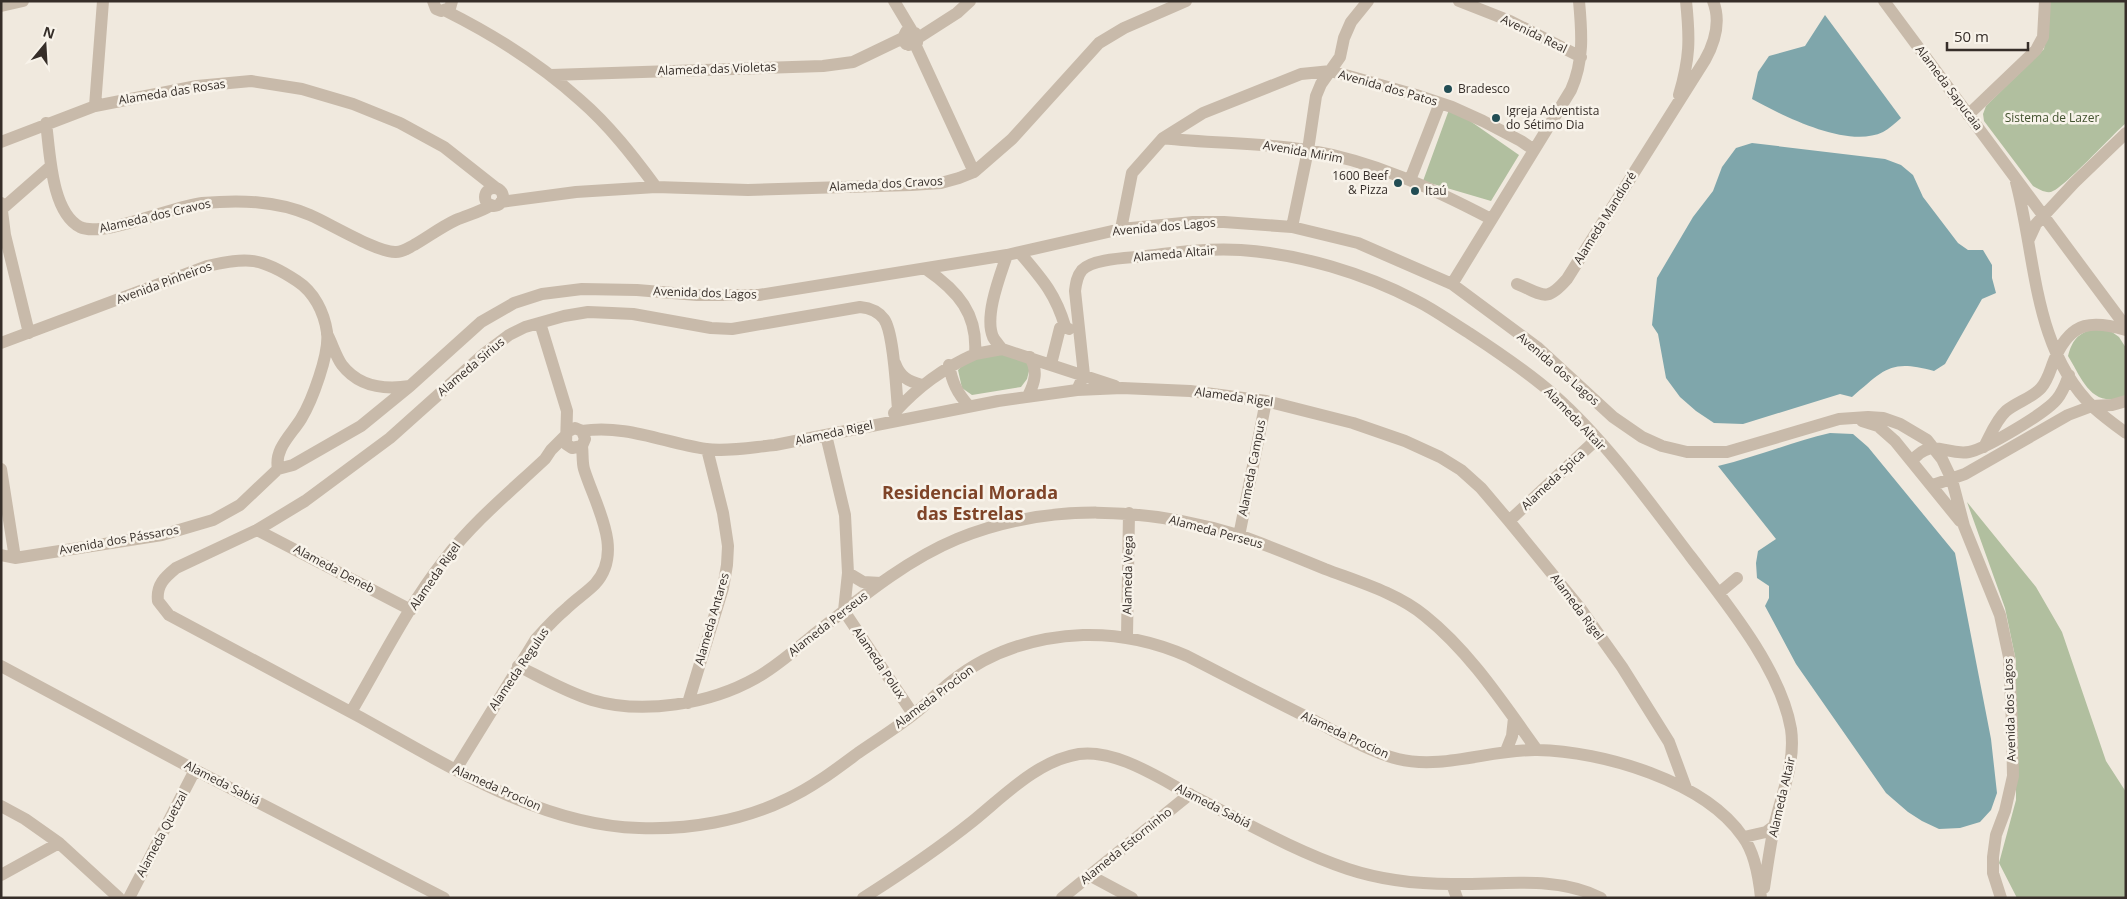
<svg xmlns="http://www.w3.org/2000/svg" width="2127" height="899" viewBox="0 0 2127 899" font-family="'Open Sans',sans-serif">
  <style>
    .green { fill: #b1bf9f }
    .water { fill: #7fa6ab }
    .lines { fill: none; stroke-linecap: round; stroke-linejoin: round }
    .minor { stroke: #c8baaa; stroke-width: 12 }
    .poi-dot { fill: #224d54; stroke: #f8f3ea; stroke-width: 2 }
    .labels { text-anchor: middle; stroke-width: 5; stroke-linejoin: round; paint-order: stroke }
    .street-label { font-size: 12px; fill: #362e29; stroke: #f8f3ea }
    .poi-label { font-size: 12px; fill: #362e29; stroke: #f8f3ea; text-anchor: start }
    .park-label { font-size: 12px; fill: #42522f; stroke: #f8f3ea }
    .district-label { font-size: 18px; font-weight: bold; fill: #7f4428; stroke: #f8f3ea }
  </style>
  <rect width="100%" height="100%" fill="#f0e9de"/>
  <path class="green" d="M2050,1H2126V123C2112,135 2063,189 2051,192C2045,193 2038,189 2033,186L1984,121L1983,114L1986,106L2044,49Z
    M1450,107L1519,155L1491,201L1423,181Z
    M2105,327L2119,337L2126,348V395C2122,399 2120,398 2115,399C2089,403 2080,375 2068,356C2074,333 2084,331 2105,327Z
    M989,354H1009L1025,359L1030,367L1027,379L1021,387L972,395L962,388L958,370L967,361Z
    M1967,502L2036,587L2062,632L2106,761L2126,792V898H2017L1999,863L2016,800V661L2005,608Z"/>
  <path class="water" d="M1825,15L1901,118C1895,123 1889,129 1883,132C1848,149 1783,116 1752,99L1758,72L1769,56L1805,46Z
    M1752,143L1885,159L1901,165L1913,175L1923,197L1958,243L1968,250H1983L1992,265V278L1996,293L1982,299L1945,364L1934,371C1890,359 1885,369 1852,397L1840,394L1743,424L1714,423L1696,411L1680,397L1666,378L1658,334L1652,325L1657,278L1693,217L1713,191L1722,167L1736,148Z
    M1830,433L1853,434L1868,447L1955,553L1991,739L1997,793L1991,810L1980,822L1960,828L1939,829L1922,821L1908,812L1886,793L1796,664L1765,606L1769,598V586L1757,578L1756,563L1758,551L1776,539L1718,466C1756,457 1792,442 1830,433Z"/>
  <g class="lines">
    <path class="minor" d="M433,1L436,9L441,11L450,8L452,1
      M894,1L912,31
      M1459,1L1510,21L1581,57
      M1884,1L2126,327
      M1,6L23,1
      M446,11C494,35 540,64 580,100C609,125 633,156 656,187
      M918,38L957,13L970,1
      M906,44L903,38L906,32L915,33L917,42L909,45
      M915,44L974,172
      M551,75L823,66L853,62L903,38
      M1679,95C1690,58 1690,39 1686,1
      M95,106L103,1
      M1968,115L2036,50L2043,37L2045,1
      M46,123C50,152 51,212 80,227C103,238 173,206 202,203C238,200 275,200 310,215C329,223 378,253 396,252C403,252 408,248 414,245C428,237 441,227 456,220C467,215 481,212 491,205
      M1163,138C1211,144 1259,142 1307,150C1373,161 1432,188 1491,219
      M1,142L95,106L197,86L251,81L302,89L353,104L400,123L444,147L496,188
      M1410,180L1440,103
      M2016,182C2036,257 2033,349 2093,407C2103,416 2115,425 2126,433
      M485 197a9 9 0 1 1 18 0a9 9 0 1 1-18 0Z
      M501,202L576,192L656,187L748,190L911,185L941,183L959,178L974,172L1012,139L1099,43L1124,28L1186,1
      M1,203L5,235L29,333
      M2,209L51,166
      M1292,227L1308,150L1316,96L1321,84L1340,57L1344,38L1351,22L1368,1
      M1121,229L1132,173L1163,138L1203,113L1301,74L1331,71L1416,95L1452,107L1483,121L1521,141L1534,150
      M2029,239L2036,224L2074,183L2126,133
      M1020,253C1042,279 1055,293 1065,326
      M1007,255C1000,276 984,316 993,337C995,341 999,345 1002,349L1115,386
      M1452,284L1571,90C1584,61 1582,33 1579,1
      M1517,284C1544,295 1546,303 1567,279L1705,60C1715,42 1721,21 1713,1
      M540,323L567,411L566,444L572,448L582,446L585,439L582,431L575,428L567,432
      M327,334C332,343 336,357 342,365C359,387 385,390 410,386
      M1,343L207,266C248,257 261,257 297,281C314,292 324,312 327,332C330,353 312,401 301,419C291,435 274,449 278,469
      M975,354L1002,349
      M895,363C900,377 908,381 922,385
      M1051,364L1060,328L1063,326L1069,329
      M949,365C952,382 957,393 969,406
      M1077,390L1084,375L1075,291C1076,283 1077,276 1082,270C1093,258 1131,258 1146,256C1178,252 1209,248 1241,250C1300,254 1364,273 1417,301C1435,310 1451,322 1469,333C1498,352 1528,372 1554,395C1605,440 1650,503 1691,557C1727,604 1781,670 1791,729C1796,763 1781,795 1774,827C1770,847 1767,868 1764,888
      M1028,396C1035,382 1038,371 1030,357
      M898,409C896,389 894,333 884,319C878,311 870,308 860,307L732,329L711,328L633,314L612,313L588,312L564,316L525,327L509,335L485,353L390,438L305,501L257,530L176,568C165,577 156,585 158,601L169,615C232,648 295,682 358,716C444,763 538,825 639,828C688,830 742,821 787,799C813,787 835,770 858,753C877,740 896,728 914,714C927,704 939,691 952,681C990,651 1036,637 1083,635C1120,634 1153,641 1187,656C1230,678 1272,700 1315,721C1340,734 1370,752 1398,759C1443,770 1491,749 1537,750C1602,751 1705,781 1743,837C1755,853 1759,878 1761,898
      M894,413C919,386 942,369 975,354C978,314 958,291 926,269
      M1862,421L1878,426L1895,441L1960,521
      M582,431C625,424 665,443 706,449C728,452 753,447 775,445L998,401L1077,390L1122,388L1190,391L1266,401L1353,423L1405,441L1440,457L1461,470L1481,488L1509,521L1580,608L1622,667L1669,742L1686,788
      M826,435L845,515L848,573L844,611L913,714
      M1984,447C1990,436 1996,420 2006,411C2017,402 2032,398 2041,388C2049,379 2051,366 2056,356C2072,321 2093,320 2126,330
      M1912,461C1932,436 1945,456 1969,452C1985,449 2046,413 2057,399C2063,392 2066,383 2069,375
      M1,469L15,558
      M1933,485L1965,474L2068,415L2092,406L2112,405L2126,401
      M1509,521L1597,439
      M257,530L411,610
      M1239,536L1266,401
      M1,555L15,558L162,535L213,520L240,505L278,469L293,465L361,426L410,386L481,322L514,303L542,294L582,289L637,290L697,295H759L1007,255L1121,229L1193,222H1224L1292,227L1358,243L1452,284L1537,347L1613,417L1642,437L1662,446L1687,452H1727L1839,419L1868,417L1883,418L1900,424L1927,440L1942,459L1952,480L1964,526L2000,615L2009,657L2012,724L2013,776L2005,811L1996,835L1993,857V873L2001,898
      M848,573L863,582L881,583
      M1719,593L1737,578
      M1127,636L1129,513
      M1,666L195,770L444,898
      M518,666C542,678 566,692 592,700C643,715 710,704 756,678C776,667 794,651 812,636C857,601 904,561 957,539C1047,502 1146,507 1238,535C1267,545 1296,557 1325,569C1359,582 1397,593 1425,616C1470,652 1503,703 1537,750
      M688,703L723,588L727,565L728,546L723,513L707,449
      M351,712C381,661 408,606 445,559C473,522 511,491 545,459L551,450L565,436
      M1506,751L1512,736L1514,718
      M456,769L536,639C546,628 555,618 566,609C575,600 586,593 595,584C625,551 595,505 584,469C582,462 583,454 582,446
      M1,806L25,819L59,843L119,898
      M1744,837L1766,832L1774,826
      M1,875L59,843
      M1089,875L1132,898
      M1452,884L1457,898
      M129,898L195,770
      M863,898C901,874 938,849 973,821C1005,795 1037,761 1079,754C1117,749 1160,779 1193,796C1243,821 1294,851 1348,869C1381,880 1417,884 1452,884C1501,885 1556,875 1601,898
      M1062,898L1190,794"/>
  </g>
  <g class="poi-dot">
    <circle cx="1448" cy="89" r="5"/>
    <circle cx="1496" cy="118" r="5"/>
    <circle cx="1398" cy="183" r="5"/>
    <circle cx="1415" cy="191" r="5"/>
  </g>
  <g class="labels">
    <g class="street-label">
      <text transform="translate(1534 34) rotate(26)" y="4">Avenida Real</text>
      <text transform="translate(717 69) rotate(-2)" y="4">Alameda das Violetas</text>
      <text transform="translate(1388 88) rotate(16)" y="4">Avenida dos Patos</text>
      <text transform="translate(1949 88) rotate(53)" y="4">Alameda Sapucaia</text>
      <text transform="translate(172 92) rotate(-9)" y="4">Alameda das Rosas</text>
      <text transform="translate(1303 152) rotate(10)" y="4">Avenida Mirim</text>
      <text transform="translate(886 184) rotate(-3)" y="4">Alameda dos Cravos</text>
      <text transform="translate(155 216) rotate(-13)" y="4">Alameda dos Cravos</text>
      <text transform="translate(1605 218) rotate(-58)" y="4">Alameda Mandioré</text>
      <text transform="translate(1164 227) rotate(-5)" y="4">Avenida dos Lagos</text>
      <text transform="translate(1174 254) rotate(-5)" y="4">Alameda Altair</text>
      <text transform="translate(164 283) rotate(-20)" y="4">Avenida Pinheiros</text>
      <text transform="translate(705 293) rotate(2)" y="4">Avenida dos Lagos</text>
      <text transform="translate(471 367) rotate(-40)" y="4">Alameda Sirius</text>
      <text transform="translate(1558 369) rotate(41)" y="4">Avenida dos Lagos</text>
      <text transform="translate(1234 397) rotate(8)" y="4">Alameda Rigel</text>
      <text transform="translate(1575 419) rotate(46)" y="4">Alameda Altair</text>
      <text transform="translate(834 433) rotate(-12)" y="4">Alameda Rigel</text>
      <text transform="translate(1252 468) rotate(-79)" y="4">Alameda Campus</text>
      <text transform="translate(1553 480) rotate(-43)" y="4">Alameda Spica</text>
      <text transform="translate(1216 532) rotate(15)" y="4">Alameda Perseus</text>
      <text transform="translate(119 540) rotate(-10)" y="4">Avenida dos Pássaros</text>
      <text transform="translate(334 569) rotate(28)" y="4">Alameda Deneb</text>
      <text transform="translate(1128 575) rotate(-89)" y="4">Alameda Vega</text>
      <text transform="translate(435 576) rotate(-55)" y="4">Alameda Rigel</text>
      <text transform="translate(1577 607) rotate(53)" y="4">Alameda Rigel</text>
      <text transform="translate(712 619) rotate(-74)" y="4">Alameda Antares</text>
      <text transform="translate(828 624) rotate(-38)" y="4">Alameda Perseus</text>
      <text transform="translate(879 663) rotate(56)" y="4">Alameda Polux</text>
      <text transform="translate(519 669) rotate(-56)" y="4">Alameda Regulus</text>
      <text transform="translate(934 697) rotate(-37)" y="4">Alameda Procion</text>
      <text transform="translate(2010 710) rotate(-92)" y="4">Avenida dos Lagos</text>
      <text transform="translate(1345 735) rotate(25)" y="4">Alameda Procion</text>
      <text transform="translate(222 783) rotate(27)" y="4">Alameda Sabiá</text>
      <text transform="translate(497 788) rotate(24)" y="4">Alameda Procion</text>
      <text transform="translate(1782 797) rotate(-77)" y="4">Alameda Altair</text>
      <text transform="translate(1213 806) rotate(27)" y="4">Alameda Sabiá</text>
      <text transform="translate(162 834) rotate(-62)" y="4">Alameda Quetzal</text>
      <text transform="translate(1126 846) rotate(-39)" y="4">Alameda Estorninho</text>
    </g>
    <g class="poi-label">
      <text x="1458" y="93">Bradesco</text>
      <text x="1506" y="115">Igreja Adventista<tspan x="1506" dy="14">do Sétimo Dia</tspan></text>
      <text x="1388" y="180" text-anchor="end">1600 Beef<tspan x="1388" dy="14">&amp; Pizza</tspan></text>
      <text x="1425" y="195">Itaú</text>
    </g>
    <g class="park-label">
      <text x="2052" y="122">Sistema de Lazer</text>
    </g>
    <g class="district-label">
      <text x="970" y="499">Residencial Morada<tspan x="970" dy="21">das Estrelas</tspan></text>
    </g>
  </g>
  <rect width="2127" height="899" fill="none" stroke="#362e29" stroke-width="5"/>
  <g transform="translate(45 45) rotate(18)" stroke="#f8f3ea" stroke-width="4" paint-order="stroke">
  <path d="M0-4L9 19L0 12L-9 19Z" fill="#362e29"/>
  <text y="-8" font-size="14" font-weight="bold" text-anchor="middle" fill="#362e29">N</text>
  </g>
  <path d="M1947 42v8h81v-8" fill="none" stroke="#362e29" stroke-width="2.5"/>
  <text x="1954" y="42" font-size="15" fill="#362e29" stroke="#f8f3ea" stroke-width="4" paint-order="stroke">50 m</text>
</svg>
